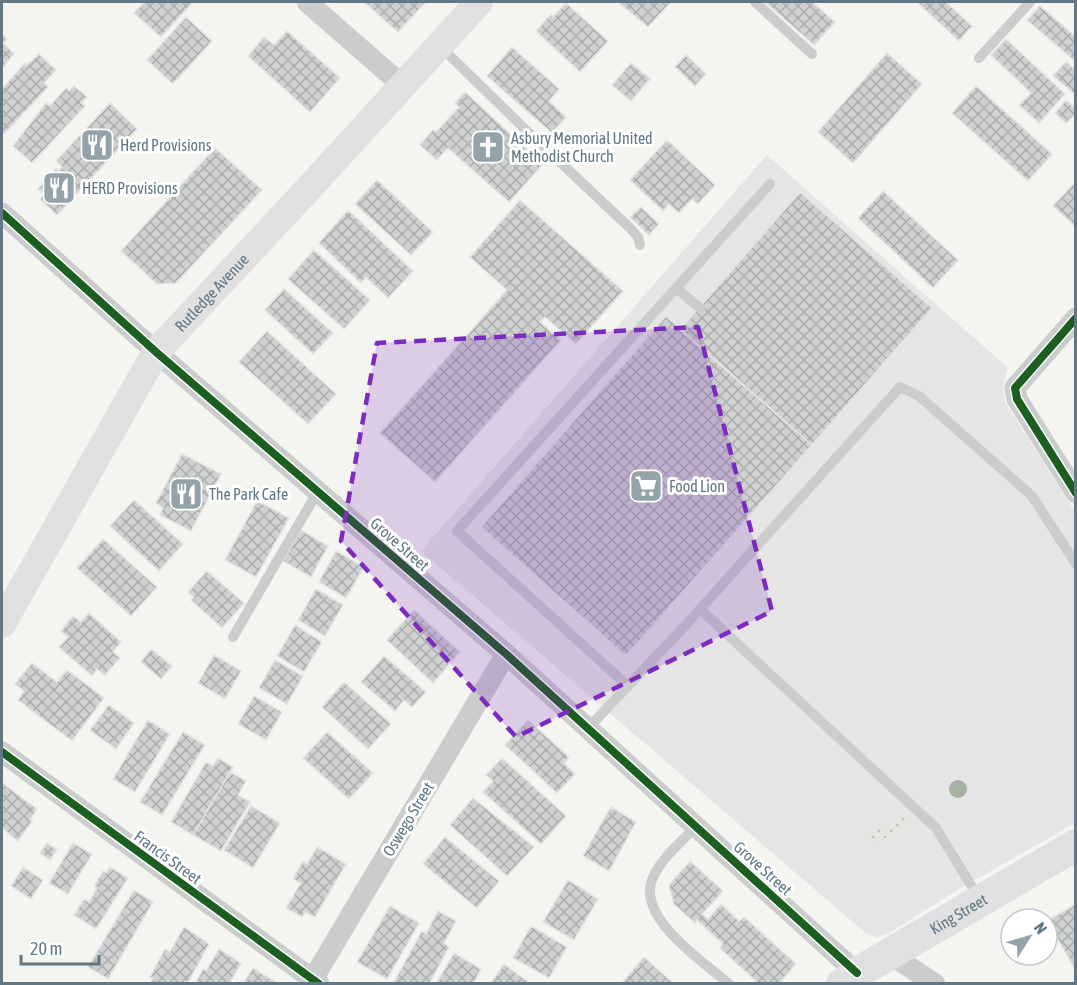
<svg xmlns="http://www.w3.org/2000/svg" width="1077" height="985" viewBox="0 0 1077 985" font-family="'Asap Condensed',sans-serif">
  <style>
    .built { fill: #e4e5e4 }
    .grass { fill: url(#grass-dots) }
    .building { fill: url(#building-cross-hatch); stroke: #e3e3e1; stroke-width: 1.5 }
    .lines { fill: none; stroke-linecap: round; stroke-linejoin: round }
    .service { stroke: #cbcdcd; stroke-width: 10 }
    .minor { stroke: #cbcdcd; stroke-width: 21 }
    .secondary { stroke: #e0e0e0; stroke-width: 28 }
    .primary { stroke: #e0e0e0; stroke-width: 32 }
    .cycleway-casing { stroke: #fff; stroke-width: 11 }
    .cycleway { stroke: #1b5e20; stroke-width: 8 }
    .tree { fill: #a6b1a2 }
    .marked { fill: #7b2cbf; fill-opacity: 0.2; stroke: #7b2cbf; stroke-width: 4.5; stroke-dasharray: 12 8; stroke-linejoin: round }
    .labels { text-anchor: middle; stroke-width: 6; stroke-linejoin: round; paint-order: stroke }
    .poi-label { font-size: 16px; fill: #617784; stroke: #fff; text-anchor: start }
    .street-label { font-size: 16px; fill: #617784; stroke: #fff }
  </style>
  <defs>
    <pattern id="grass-dots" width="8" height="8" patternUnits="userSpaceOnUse" patternTransform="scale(1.5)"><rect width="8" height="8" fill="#e4e7df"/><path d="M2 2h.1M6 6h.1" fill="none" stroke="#bcc0ba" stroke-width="1.8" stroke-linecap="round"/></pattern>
    <pattern id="building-cross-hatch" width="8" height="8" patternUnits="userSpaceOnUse" patternTransform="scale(1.5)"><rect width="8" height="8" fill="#cfd1d0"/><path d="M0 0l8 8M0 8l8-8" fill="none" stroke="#abaeae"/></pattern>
  </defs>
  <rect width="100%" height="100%" fill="#f4f4f1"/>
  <path class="built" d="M767,155L1008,368L1003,383L1005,402L1075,512V823L954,892L889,933L877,937L868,935L421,551Z"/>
  <path class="grass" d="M901,814L907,816L909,821L908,825L877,843L870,841L869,834L879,822L887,828Z"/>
  <path class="building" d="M144,2H193L161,37L134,13Z
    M364,2H423L425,3L398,32Z
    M618,2H671L648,27Z
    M765,2H812L835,22L814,45Z
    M917,2H946L972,26L959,41Z
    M566,3L608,41L580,72L536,31L551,14L553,17Z
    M1040,6L1076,37V62L1027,20Z
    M186,17L212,41L173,84L147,60Z
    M287,31L340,78L310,112L248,56L264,37L274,45Z
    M2,33L7,39L3,43L14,54L2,68Z
    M1006,39L1065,94L1039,123L1019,105L1031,93L991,55Z
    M512,47L559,89L549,101L566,117L552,133L487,76Z
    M887,53L922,84L853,163L818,132Z
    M39,54L56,70L44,83L48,87L4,134L2,132V89L25,63L27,65Z
    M686,55L706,74L695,86L675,67Z
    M1066,62L1076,70V95L1053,76Z
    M631,63L650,79L631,101L612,85Z
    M74,86L87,97L81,103L85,106L32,163L13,146L46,103L50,106L66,88L69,91Z
    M976,86L1052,154L1028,181L952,113Z
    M465,92L543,164L509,202L448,148L437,160L420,145L433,130L436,132L459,107L455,103Z
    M1066,100L1076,109V113L1066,123L1055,113Z
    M110,103L137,129L57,215L40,199L44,194L38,189L56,168L58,171L62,167L56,161Z
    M667,140L715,185L698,204L692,199L679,213L669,204L663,211L630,180Z
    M215,148L262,190L176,283L157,284L121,251Z
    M377,180L433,232L411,255L355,204Z
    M1076,181V227L1053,206Z
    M883,191L958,260L933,288L858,218Z
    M800,192L932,308L812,445L680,330Z
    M520,200L623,291L576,344L545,317L540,322L561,340L435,482L380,433L507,290L470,257Z
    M641,207L659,224L649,235L630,217Z
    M348,210L413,271L388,298L366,277L361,283L319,243Z
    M314,250L370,300L344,329L288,279Z
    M284,289L333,333L313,354L265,310Z
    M666,316L812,445L626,656L481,527Z
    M267,331L336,394L308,424L239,362Z
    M182,454L221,474L191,531L160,515L163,508L156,503Z
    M134,500L183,544L159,571L110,526Z
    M257,501L289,518L256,577L225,560Z
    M301,530L328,546L311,577L283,561Z
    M103,539L157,587L131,616L77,568Z
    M336,551L364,567L346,598L319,582Z
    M207,571L244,603L222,628L191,600L194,597L188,592Z
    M316,589L343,605L325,636L298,620Z
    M414,610L460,652L433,683L387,640Z
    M89,613L121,642L113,652L120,658L105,675L97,669L92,676L59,647L68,637L61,631L73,616L81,622Z
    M295,625L322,642L304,672L277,656Z
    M151,649L172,666L161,679L141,662Z
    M214,655L241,671L225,699L198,683Z
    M384,656L426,692L412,707L404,700L395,711L361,682Z
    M275,660L303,676L287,704L259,688Z
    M32,663L57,682L67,670L104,698L72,741L18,700L24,691L15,684Z
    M344,682L391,724L368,749L322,707Z
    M254,696L282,712L266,740L238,724Z
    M109,705L134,723L116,749L90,730Z
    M148,720L170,734L135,792L113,779Z
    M528,720L569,757L564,763L575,774L557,793L505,745Z
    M183,732L205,745L162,815L140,802Z
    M327,732L373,773L349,799L303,758Z
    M218,758L233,767L193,835L171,822L206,762L213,766Z
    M502,758L566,816L541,844L483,792L493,781L486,775Z
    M230,772L246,781L238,795L250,802L221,851L193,835Z
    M2,783L37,809L30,820L32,821L18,841L2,828Z
    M473,798L534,847L507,876L450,825Z
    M251,806L280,823L253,868L224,850Z
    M611,807L636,822L609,871L583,856Z
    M445,837L499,881L477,908L423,864Z
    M47,843L57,850L50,860L40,853Z
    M73,843L92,854L68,894L49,883Z
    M317,847L346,864L315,917L305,912L302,917L286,908L301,883L293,879L303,861L307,864Z
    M690,861L723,891L702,914L708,919L721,904L739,921L744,917L796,964L779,984H759L720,948L723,944L697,920L695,923L674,904L669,885Z
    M23,867L43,880L31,899L11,886Z
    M110,867L128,878L96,929L74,915L84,899L89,902L97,888L94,886L103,871L106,873Z
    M568,880L598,899L574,940L543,922Z
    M134,890L153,902L108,979L88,967Z
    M1076,904V969H1075L1047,921Z
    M390,906L419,923L387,979L357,962Z
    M438,911L456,921L444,943L449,947L429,984H393L422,931L426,934Z
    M531,926L567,947L549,978L513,958Z
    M184,927L209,944L187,984H150L153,978L150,977L165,949L170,952Z
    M219,949L241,963L229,984H195L203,969L206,971Z
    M454,953L481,969L473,984H436Z
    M644,957L674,984H621Z
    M504,964L531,984H490Z
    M253,968L277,983V984H243Z"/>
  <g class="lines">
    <path class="service" d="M755,2L812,54
      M441,47L528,132L630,228L638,237L640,245
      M979,58L1030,2
      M676,288L700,308
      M700,609L936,828L979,898
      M233,637L318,491
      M628,686L457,531L770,184
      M588,728L683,628L900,387L919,396L1032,496L1076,564
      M696,826C681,843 657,861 651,883C641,921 704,962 729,984"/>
    <path class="minor" d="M307,2L402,85
      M2,213L156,352L506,654L857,973
      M1076,318L1015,388L1017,399L1076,493
      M2,752L319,984
      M890,954L935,984
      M310,984L506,654"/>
    <path class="secondary" id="s1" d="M2,624L156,352L310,187L479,2"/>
    <path class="primary" id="s2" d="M842,984L857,973L1076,845"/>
    <g class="cycleway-casing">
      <path id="cycleway" d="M2,213L156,352L506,654L857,973
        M1076,318L1015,388L1017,399L1076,493
        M2,752L319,984"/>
    </g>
    <use href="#cycleway" class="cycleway"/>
  </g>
  <circle class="tree" cx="958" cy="789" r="9"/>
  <path class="marked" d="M698,327L772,611L516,737L341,541L377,343Z"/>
  <defs>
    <g id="restaurant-square" transform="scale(1.725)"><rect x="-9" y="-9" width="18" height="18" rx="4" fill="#94a3aa" stroke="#fff"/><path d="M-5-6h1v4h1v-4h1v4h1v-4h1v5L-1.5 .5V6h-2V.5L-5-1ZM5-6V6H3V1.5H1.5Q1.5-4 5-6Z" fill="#fff"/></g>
    <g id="church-square" transform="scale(1.725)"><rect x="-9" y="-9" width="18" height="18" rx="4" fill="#94a3aa" stroke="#fff"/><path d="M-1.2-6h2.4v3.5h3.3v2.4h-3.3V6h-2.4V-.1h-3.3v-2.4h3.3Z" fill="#fff"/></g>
    <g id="supermarket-square" transform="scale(1.725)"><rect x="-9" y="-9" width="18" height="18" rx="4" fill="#94a3aa" stroke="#fff"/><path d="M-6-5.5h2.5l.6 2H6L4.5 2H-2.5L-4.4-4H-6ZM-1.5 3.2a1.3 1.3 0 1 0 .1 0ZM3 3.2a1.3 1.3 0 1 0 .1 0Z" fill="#fff"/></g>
  </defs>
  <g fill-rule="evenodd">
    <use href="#restaurant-square" x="97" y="145"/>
    <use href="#church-square" x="488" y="147"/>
    <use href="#restaurant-square" x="59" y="188"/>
    <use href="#supermarket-square" x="646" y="486"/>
    <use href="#restaurant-square" x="186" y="494"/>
  </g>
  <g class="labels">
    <g class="poi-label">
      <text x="511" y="144">Asbury Memorial United<tspan x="511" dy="18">Methodist Church</tspan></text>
      <text x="120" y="151">Herd Provisions</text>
      <text x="82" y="194">HERD Provisions</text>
      <text x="669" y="492">Food Lion</text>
      <text x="209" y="500">The Park Cafe</text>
    </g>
    <g class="street-label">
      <text dy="6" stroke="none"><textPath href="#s1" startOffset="394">Rutledge Avenue</textPath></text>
      <text transform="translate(400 544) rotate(41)" y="6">Grove Street</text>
      <text transform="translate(408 819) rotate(-59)" y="6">Oswego Street</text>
      <text transform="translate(168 857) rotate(36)" y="6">Francis Street</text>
      <text transform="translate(763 868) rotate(42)" y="6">Grove Street</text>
      <text dy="6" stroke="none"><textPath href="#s2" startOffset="136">King Street</textPath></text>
    </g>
  </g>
  <rect width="1077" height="985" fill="none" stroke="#617784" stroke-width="6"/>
  <g transform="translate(1029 937) rotate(53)"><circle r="28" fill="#ffffff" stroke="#c0c9ce" stroke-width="1.5"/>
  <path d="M0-4.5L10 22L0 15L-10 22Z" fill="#94a3aa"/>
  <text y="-9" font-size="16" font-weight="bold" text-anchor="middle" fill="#617784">N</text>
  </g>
  <path d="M21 955v9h78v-9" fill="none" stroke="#617784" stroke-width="3"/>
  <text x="30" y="955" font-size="18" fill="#617784" stroke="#ffffff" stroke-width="4.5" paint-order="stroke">20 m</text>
</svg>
